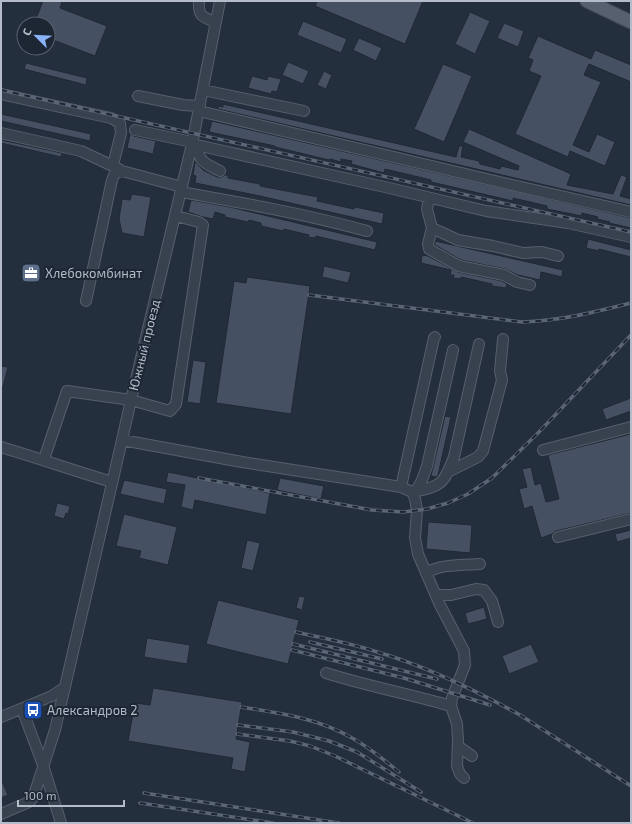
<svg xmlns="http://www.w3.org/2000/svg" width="632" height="824" viewBox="0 0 632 824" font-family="'Exo 2',sans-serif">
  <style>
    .building { fill: #455162; stroke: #1f2835 }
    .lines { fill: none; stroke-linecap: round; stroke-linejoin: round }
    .minor-casing { stroke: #565f6c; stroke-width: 12 }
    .major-casing { stroke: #414a57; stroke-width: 15 }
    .minor { stroke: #38414e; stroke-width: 10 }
    .major { stroke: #56606e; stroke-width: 13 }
    .rail-casing { stroke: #5a6575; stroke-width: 3.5 }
    .rail { stroke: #1d2633; stroke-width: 2; stroke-dasharray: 6; stroke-linecap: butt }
    .labels { text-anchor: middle; stroke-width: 4; stroke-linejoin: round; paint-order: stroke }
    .poi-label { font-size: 13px; fill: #b4bcc9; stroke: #1d2633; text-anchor: start }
    .street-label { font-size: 13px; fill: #b4bcc9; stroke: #1d2633 }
  </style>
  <rect width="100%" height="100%" fill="#242f3e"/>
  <path class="building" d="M43,1H62L60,8L107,26L95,56L48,38V24H34Z
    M317,1H423L405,44L315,6Z
    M470,12L490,21L475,54L455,44Z
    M303,21L347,39L341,53L297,35Z
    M504,23L524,31L518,47L497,38Z
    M538,36L591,59L595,50L631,65V82L589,64L584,75L601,82L573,145L589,152L597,134L615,142L605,166L570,151L568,157L515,134L541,76L529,71L533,60L528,58Z
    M359,38L382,48L376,61L353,50Z
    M288,62L309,71L303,84L282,75Z
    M26,63L87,78L86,85L24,69Z
    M443,64L472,76L444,142L414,129Z
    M324,71L332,75L326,89L317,85Z
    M252,76L267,80L268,76L281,79L277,92L272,91L271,94L248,88Z
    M223,104L456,157L459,146H463L461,157L479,161L480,164L500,169L501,166L518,170L519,166L463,142L469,129L571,174L567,185L613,194L621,175L627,177L620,196L631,199V205L218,109V106L223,107Z
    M1,114L91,134L90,141L1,121Z
    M212,121L631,218V228L609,223L610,222L597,219L598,217L582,213V216L547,209V206L513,198V201L431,182V180L385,169L384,173L351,164L352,161L341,159V162L330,159L329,160L275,147V146L209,132Z
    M130,134L134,136L156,141L153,154L127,148Z
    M1,140L62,153L61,157L1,143Z
    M195,162L203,170L217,177H221L225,175H228V178L260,184V186L318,197L317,201L354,209L355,207L384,213L382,224L260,196L195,183L196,176L193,175Z
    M132,194L151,197L144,237L122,233L119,219L122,199L130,200Z
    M191,200L230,207L377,242L375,250L316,236L315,238L308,237L309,235L284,229L283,231L261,226V223L249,220L248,222L225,217V215L215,212L213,219L203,217L188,212Z
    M588,239L631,250V257L599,249V251L586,248Z
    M435,241L563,270L562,277L541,272L540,280L518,275L505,269L461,260L435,245Z
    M422,255L428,256L458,272L502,281L507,284L506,288L492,286V284L461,277V279L453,278L454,275H450L451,270L421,263Z
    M324,266L351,272L348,283L322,277Z
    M247,277L310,286L291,414L216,403L234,281L246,283Z
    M193,360L206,362L200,404L187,402Z
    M1,366L8,367L3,387H1Z
    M631,398V411L606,420L602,409Z
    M445,416L451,417L438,475L437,477L431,476Z
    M631,434V513L556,531L552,534L541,538L532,506L524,509L519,489L527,487L522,469L531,467L535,485L541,483L546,502L559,499L548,455Z
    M168,472L270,493L266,515L195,500L193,510L181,507L185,485L166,482Z
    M280,478L324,486L321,499L277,490Z
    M124,480L167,489L164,504L120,494Z
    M57,503L70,506L68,514L66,513L64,519L54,516Z
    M124,514L177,527L168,565L139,558L141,551L116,546Z
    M428,522L472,525L470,553L426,549Z
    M631,530V538L617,542L615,534Z
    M247,540L260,543L253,571L241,568Z
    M299,596L305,597L302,610L296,608Z
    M218,600L299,620L288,664L206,644Z
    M484,607L487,619L468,624L465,613Z
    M147,638L190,645L187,664L144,657Z
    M531,644L539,662L509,674L502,656Z
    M153,688L242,702L236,739L250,742L245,772L231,769L233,758L128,741L135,703L150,705Z
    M1,779L8,795L1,798Z"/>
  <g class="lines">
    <g class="minor-casing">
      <path id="minor" d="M199,1C198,16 202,17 215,22
        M203,90L304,111
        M1,94L111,118L120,123L121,133L113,165
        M138,96L183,105L200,106
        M199,111L508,184L631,212
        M135,130L192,142
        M1,133L81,151L119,169
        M192,144L385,187L486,211L568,223L631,237
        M197,145C199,163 205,163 220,171
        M181,192C243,203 306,214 367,231
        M429,198L427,209L432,228L458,240L493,246L523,253L542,252L558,256
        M432,228L428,244L429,249L459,266L504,275L517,282L530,285
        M86,301L112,180L115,173L122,171L182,187
        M122,440L242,462L401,487L412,492L415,499L417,510L415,538L418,554L440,605L464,651L465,665L452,698L451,706L457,724L458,740L457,766L460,774L464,778
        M1,447C38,458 75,471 112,482
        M543,450L631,427
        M44,459L67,391L131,400L170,411L176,404L203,225L199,222L176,216
        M448,472L478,457L483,451L502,380L500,371L503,339
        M401,487L434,338L435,337
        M416,491L422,480L427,466L453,350
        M412,492C441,486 443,486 454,457L479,344
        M558,537L631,519
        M426,573C440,564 463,565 480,564
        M436,595H451L476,589L484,590L492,601L498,622
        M326,673C367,686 409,694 451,706
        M22,709L43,765L61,823
        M1,717L52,696L64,688
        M458,746L472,756
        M1,814L29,802L33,798L55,730L122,440L131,400L192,144L220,1"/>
    </g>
    <g class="major-casing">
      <path id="major" d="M587,1L631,22"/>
    </g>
    <use href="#minor" class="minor"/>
    <use href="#major" class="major"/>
    <g class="rail-casing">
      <path id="rail" d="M1,90L631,232
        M309,295L522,322C560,321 595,312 631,303
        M199,478L372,510L403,512L427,509L448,503L468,494L492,478L539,432L631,335
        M296,632C322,638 349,643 374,651C423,665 475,690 520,715L631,786
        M310,642L382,659
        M293,644L437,679
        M292,650L404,678L490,705
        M241,707C279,713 318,718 352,738C369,747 384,760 399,772
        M238,725L293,732L329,741L357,752L421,792
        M237,734L290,741L310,746L335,756L473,823
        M144,793L339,823
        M140,803L273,823"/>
    </g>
    <use href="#rail" class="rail"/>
  </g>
  <defs>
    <g id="office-square" transform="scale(1)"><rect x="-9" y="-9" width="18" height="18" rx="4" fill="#5c6f8a" stroke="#1d2633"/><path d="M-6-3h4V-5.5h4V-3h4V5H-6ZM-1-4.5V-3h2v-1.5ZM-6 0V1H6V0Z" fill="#fff"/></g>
    <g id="bus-square" transform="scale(1)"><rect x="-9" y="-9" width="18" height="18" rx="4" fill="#1a4fb4" stroke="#1d2633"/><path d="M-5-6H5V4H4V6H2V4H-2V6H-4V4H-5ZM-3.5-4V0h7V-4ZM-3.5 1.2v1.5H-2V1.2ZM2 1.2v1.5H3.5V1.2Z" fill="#fff"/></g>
  </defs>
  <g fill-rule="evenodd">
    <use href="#office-square" x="31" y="273"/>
    <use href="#bus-square" x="33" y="710"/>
  </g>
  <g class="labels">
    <g class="poi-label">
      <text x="45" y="278">Хлебокомбинат</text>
      <text x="47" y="715">Александров 2</text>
    </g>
    <g class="street-label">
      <text transform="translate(144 345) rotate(-76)" y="5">Южный проезд</text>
    </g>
  </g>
  <rect width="632" height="824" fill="none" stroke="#b4bcc9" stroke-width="4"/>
  <g transform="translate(36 36) rotate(294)"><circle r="19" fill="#1d2633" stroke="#59626f"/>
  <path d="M0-3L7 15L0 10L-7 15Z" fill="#8ab4f8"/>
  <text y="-6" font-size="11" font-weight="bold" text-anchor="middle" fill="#b4bcc9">С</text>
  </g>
  <path d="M18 800v6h106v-6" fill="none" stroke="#b4bcc9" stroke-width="2"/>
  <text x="24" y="800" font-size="12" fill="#b4bcc9" stroke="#1d2633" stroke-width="3" paint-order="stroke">100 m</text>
</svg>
